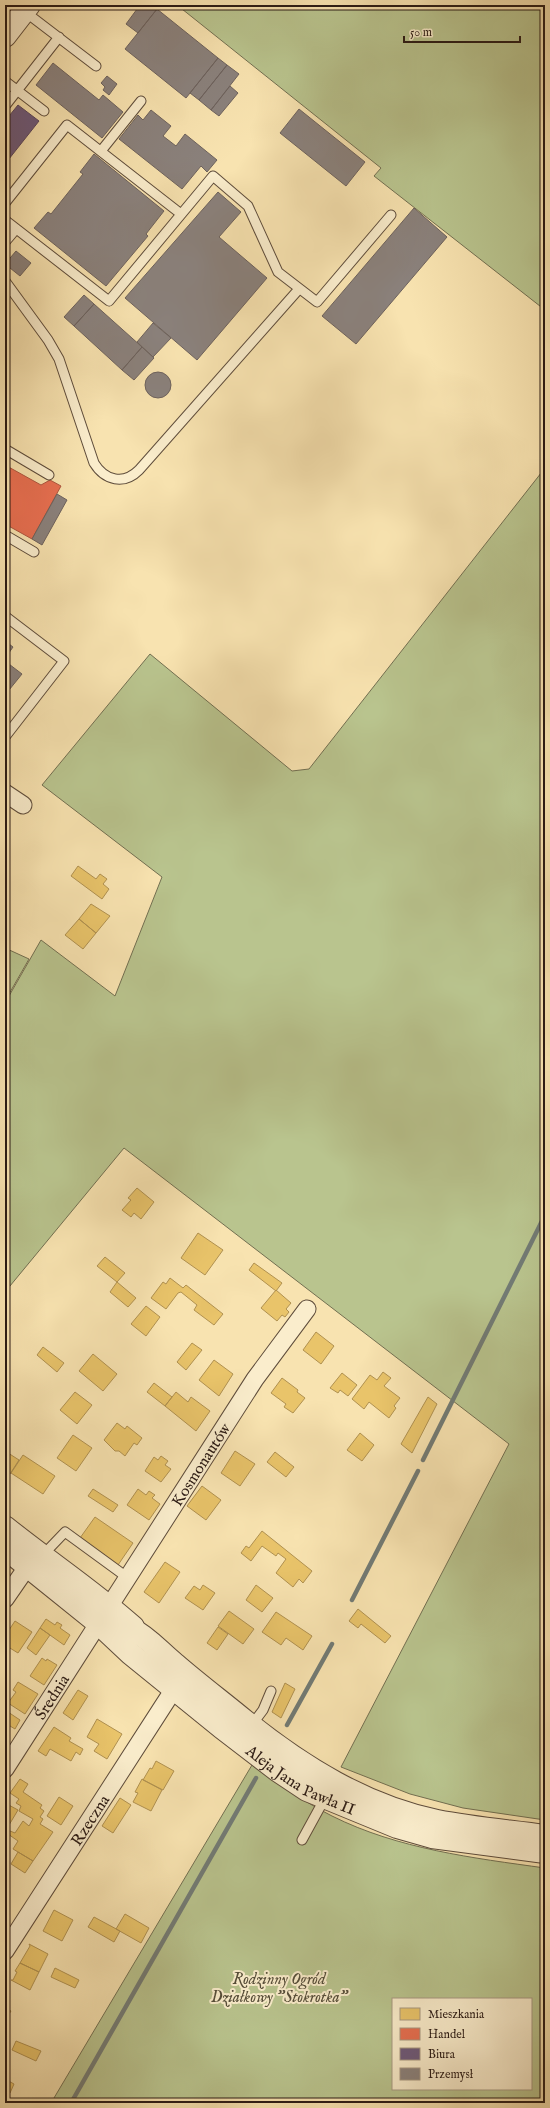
<svg xmlns="http://www.w3.org/2000/svg" width="550" height="2108" viewBox="0 0 550 2108" font-family="'IM FELL English',serif">
  <style>
    .green { fill: #b9c48e; stroke: #726f51; fill-rule: evenodd }
    .homes { fill: #e9c46a; stroke: #b09150 }
    .shops { fill: #e76f51; stroke: #ae563f }
    .offices { fill: #6d597a; stroke: #59465b }
    .industry { fill: #8a817c; stroke: #6d625d }
    .lines { fill: none; stroke-linecap: round; stroke-linejoin: round }
    .stream { stroke: #727b75; stroke-width: 4.5 }
    .service-casing { stroke: #5e4c3b; stroke-width: 11 }
    .minor-casing { stroke: #5e4c3b; stroke-width: 19 }
    .tertiary-casing { stroke: #5e4c3b; stroke-width: 24 }
    .service { stroke: #faedcc; stroke-width: 9 }
    .minor { stroke: #faedcc; stroke-width: 17 }
    .tertiary { stroke: #faedcc; stroke-width: 22 }
    .labels { text-anchor: middle; stroke-width: 4; stroke-linejoin: round; paint-order: stroke }
    .street-label { font-size: 16px; fill: #2a1a14; stroke: #faedcc }
    .park-label { font-size: 16px; font-style: italic; fill: #554d39; stroke: #faedcc }
  </style>
  <rect width="100%" height="100%" fill="#f8e3b0"/>
  <filter id="stains"><feTurbulence type="fractalNoise" baseFrequency=".005" numOctaves="4"/><feColorMatrix values="0 0 0 0 .2 0 0 0 0 .09 0 0 0 0 .02 0 0 0 .5 -.17"/></filter>
  <radialGradient id="worn" r=".72"><stop offset=".6" stop-color="#630" stop-opacity="0"/><stop offset="1" stop-color="#630" stop-opacity=".3"/></radialGradient>
  <path class="green" d="M177,5H545V310L374,176L381,168Z
    M545,468V1820L463,1808L410,1794L341,1767L509,1444L124,1148L5,1292V1003L41,940L115,996L162,877L42,785L150,654L292,771L309,769Z
    M5,948L29,959L5,1001Z
    M252,1765C278,1783 304,1802 332,1816C398,1849 473,1858 545,1868V2103H51ZM393,1999H531V2089H393Z"/>
  <path class="homes" d="M78,866L96,879L100,874L107,879L103,884L109,889L102,899L71,876Z
    M91,904L110,916L96,933L79,919Z
    M79,919L96,933L83,949L65,935Z
    M137,1188L154,1202L141,1219L134,1213L131,1217L122,1210L131,1200L128,1198Z
    M198,1233L223,1250L205,1275L181,1258Z
    M105,1257L125,1273L117,1282L97,1266Z
    M254,1263L282,1283L276,1291L249,1270Z
    M170,1278L183,1288L186,1285L223,1314L214,1325L194,1310L197,1305L181,1292L178,1293L166,1309L151,1298L163,1282L166,1284Z
    M117,1282L136,1298L128,1307L110,1292Z
    M276,1290L291,1303L286,1309L289,1312L285,1317L282,1315L277,1321L261,1308Z
    M146,1306L160,1317L146,1336L131,1324Z
    M316,1332L334,1346L321,1364L303,1350Z
    M192,1343L202,1350L186,1370L177,1362Z
    M43,1347L64,1363L57,1372L37,1355Z
    M93,1354L117,1374L103,1391L79,1371Z
    M214,1360L233,1374L219,1396L199,1380Z
    M383,1372L391,1378L384,1386L400,1398L394,1406L396,1408L389,1418L369,1402L364,1409L352,1399L370,1375L377,1380Z
    M342,1373L357,1385L348,1396L340,1390L338,1393L330,1388Z
    M282,1378L298,1390L297,1392L305,1398L293,1413L284,1407L286,1404L271,1393Z
    M154,1383L172,1397L165,1406L147,1392Z
    M75,1392L92,1405L77,1424L60,1410Z
    M176,1392L188,1402L191,1397L210,1411L196,1431L165,1406Z
    M428,1397L437,1404L412,1453L401,1444Z
    M117,1423L125,1429L127,1426L142,1438L137,1445L134,1443L125,1456L119,1451H115L104,1440Z
    M360,1433L374,1445L362,1461L347,1450Z
    M73,1435L92,1448L76,1471L57,1458Z
    M5,1451L19,1460L10,1474L5,1471Z
    M235,1451L255,1464L240,1486L221,1473Z
    M275,1452L294,1467L286,1477L267,1462Z
    M23,1455L55,1476L43,1494L11,1473Z
    M161,1456L168,1461L165,1465L171,1469L161,1482L145,1471L154,1457L158,1460Z
    M202,1486L221,1500L206,1520L187,1506Z
    M93,1489L118,1505L113,1512L88,1496Z
    M138,1489L146,1495L149,1491L155,1495L152,1498L160,1504L149,1520L127,1505Z
    M95,1517L133,1543L118,1565L80,1538Z
    M262,1531L312,1571L303,1583L299,1579L293,1587L276,1573L286,1559L278,1553L276,1556L262,1546L251,1561L241,1553L246,1546L249,1548Z
    M165,1562L180,1572L159,1603L144,1592Z
    M203,1585L215,1593L203,1610L185,1598L194,1586L200,1590Z
    M256,1585L273,1598L262,1612L246,1600Z
    M358,1609L391,1636L385,1643L361,1624L358,1628L349,1621Z
    M229,1611L254,1629L243,1644L218,1626Z
    M276,1612L312,1636L303,1650L286,1638L281,1645L262,1632Z
    M46,1619L55,1625L57,1622L62,1625L60,1628L70,1635L64,1645L40,1628Z
    M15,1621L32,1632L18,1653L5,1645V1636Z
    M218,1627L228,1634L217,1650L207,1643Z
    M40,1628L50,1635L36,1655L27,1648Z
    M42,1658L46,1661L47,1659L57,1665L44,1685L30,1676Z
    M18,1682L38,1694L25,1714L8,1703L16,1692L13,1690Z
    M285,1683L295,1689L281,1718L272,1712Z
    M78,1690L88,1696L73,1720L63,1713Z
    M5,1710L20,1720L15,1729L5,1723Z
    M97,1719L122,1734L107,1759L94,1751L99,1744L87,1737Z
    M54,1727L71,1738L69,1741L83,1749L80,1755L76,1752L71,1761L50,1749L46,1756L38,1751Z
    M156,1761L174,1771L163,1790L143,1780L150,1768L152,1769Z
    M20,1779L28,1784L23,1792L42,1805L40,1808L44,1811L40,1817L43,1819L40,1824L53,1832L33,1861L13,1849L18,1841L8,1834L10,1831L15,1833L23,1821L29,1826L33,1819L19,1811L21,1806L16,1803L19,1799L10,1793Z
    M142,1779L162,1790L151,1811L133,1802L138,1793L135,1792Z
    M59,1797L73,1806L61,1825L47,1816Z
    M120,1798L131,1805L113,1833L102,1826Z
    M5,1803L18,1810L9,1825L5,1823Z
    M18,1852L33,1861L25,1873L11,1864Z
    M54,1910L73,1920L62,1941L43,1931Z
    M125,1914L149,1928L141,1943L116,1929Z
    M94,1917L120,1931L114,1942L88,1927Z
    M29,1944L48,1954L39,1972L20,1963L30,1946Z
    M20,1963L39,1972L30,1990L11,1980H13L17,1972L15,1971Z
    M55,1968L79,1980L75,1988L51,1977Z
    M5,2008L11,2011L5,2020Z
    M16,2041L41,2051L36,2061L12,2050Z
    M5,2079L14,2084L10,2093L5,2091Z"/>
  <path class="shops" d="M5,465L41,485L50,480L61,486L32,539L5,524Z"/>
  <path class="offices" d="M18,105L39,121L5,164V121Z"/>
  <path class="industry" d="M140,5H152L157,9L138,33L126,24Z
    M157,9L218,58L186,98L125,49Z
    M218,58L227,65L199,100L190,93Z
    M53,63L99,100L103,95L123,112L102,138L36,85Z
    M227,65L239,74L211,110L199,100Z
    M107,76L117,84L109,95L103,90L105,87L101,83Z
    M230,86L238,93L219,116L211,110Z
    M299,109L365,162L346,186L280,133Z
    M151,110L171,126L163,136L176,146L185,134L217,160L207,172L201,166L182,189L119,139L138,115L143,120Z
    M94,154L164,211L146,234L148,236L106,286L34,228L48,212L51,214L83,174L80,172Z
    M218,192L241,212L219,237L267,278L197,360L125,298Z
    M414,208L447,237L356,344L322,316Z
    M16,251L31,263L20,276L5,264Z
    M84,295L94,304L74,326L64,317Z
    M94,304L142,347L122,370L74,326Z
    M153,323L171,338L153,357L137,342Z
    M142,347L154,358L134,380L122,370Z
    M145 385a13 13 0 1 1 26 0a13 13 0 1 1-26 0Z
    M57,494L67,500L42,545L32,539Z
    M5,641L13,647L6,657L5,656Z
    M5,661L22,674L5,695Z"/>
  <g class="lines">
    <path class="stream" d="M423,1460L545,1215
      M352,1600L418,1471
      M287,1725L332,1644
      M71,2103L256,1778"/>
    <g class="service-casing">
      <path id="service" d="M24,11L96,66
        M5,81L44,111
        M5,106L59,37
        M101,151L141,101
        M5,203L67,125L181,214
        M5,220L109,301L213,176L248,206L278,272L317,302L391,215
        M5,242L16,229
        M5,281L48,340L59,359L94,463C105,481 124,485 139,470L299,289
        M5,449L49,475
        M5,535L34,552
        M5,616L64,661L5,737
        M42,1556L65,1532L128,1578
        M251,1726L263,1710L271,1691
        M302,1840L325,1798"/>
    </g>
    <g class="minor-casing">
      <g id="minor">
        <path d="M5,793L23,805"/>
        <path d="M5,1599L34,1557"/>
        <path id="s1" d="M5,1769L255,1379L307,1309"/>
        <path id="s2" d="M5,1951L174,1689"/>
      </g>
    </g>
    <g class="tertiary-casing">
      <g id="tertiary">
        <path d="M5,36L29,5"/>
        <path d="M5,1527C47,1561 93,1591 133,1627"/>
        <path id="s3" d="M5,1548L98,1623L131,1654L221,1727L277,1770L307,1790L397,1827L432,1837L545,1852"/>
        <path d="M98,1623C110,1621 119,1623 130,1628C148,1637 160,1652 175,1664C198,1684 222,1702 245,1721C302,1767 365,1806 437,1821C473,1828 509,1831 545,1836"/>
      </g>
    </g>
    <use href="#service" class="service"/>
    <use href="#minor" class="minor"/>
    <use href="#tertiary" class="tertiary"/>
  </g>
  <g class="labels">
    <g class="street-label">
      <text dy="6" stroke="none"><textPath href="#s1" startOffset="362">Kosmonautów</textPath></text>
      <text dy="6" stroke="none"><textPath href="#s1" startOffset="86">Średnia</textPath></text>
      <text dy="6" stroke="none"><textPath href="#s3" startOffset="377">Aleja Jana Pawła II</textPath></text>
      <text dy="6" stroke="none"><textPath href="#s2" startOffset="156">Rzeczna</textPath></text>
    </g>
    <g class="park-label">
      <text x="279" y="1984">Rodzinny Ogród<tspan x="279" dy="18">Działkowy "Stokrotka"</tspan></text>
    </g>
  </g>
  <rect width="550" height="2108" fill="none" stroke="#f8e3b0" stroke-width="20"/>
  <rect x="6" y="6" width="538" height="2096" fill="none" stroke="#2a1a14" stroke-width="2"/>
  <rect x="10" y="10" width="530" height="2088" fill="none" stroke="#2a1a14"/>
  <rect x="392" y="1998" width="140" height="92" fill="#faedcc" stroke="#a79982"/>
  <rect x="400" y="2008" width="20" height="12" fill="#e9c46a" stroke="#a79982"/>
  <text x="428" y="2018" font-size="12" fill="#2a1a14">Mieszkania</text>
  <rect x="400" y="2028" width="20" height="12" fill="#e76f51" stroke="#a79982"/>
  <text x="428" y="2038" font-size="12" fill="#2a1a14">Handel</text>
  <rect x="400" y="2048" width="20" height="12" fill="#6d597a" stroke="#a79982"/>
  <text x="428" y="2058" font-size="12" fill="#2a1a14">Biura</text>
  <rect x="400" y="2068" width="20" height="12" fill="#8a817c" stroke="#a79982"/>
  <text x="428" y="2078" font-size="12" fill="#2a1a14">Przemysł</text>
  <path d="M404 36v6h116v-6" fill="none" stroke="#2a1a14" stroke-width="2"/>
  <text x="410" y="36" font-size="12" fill="#2a1a14" stroke="#faedcc" stroke-width="3" paint-order="stroke">50 m</text>
  <rect width="100%" height="100%" filter="url(#stains)"/>
  <rect width="100%" height="100%" fill="url(#worn)"/>
</svg>
